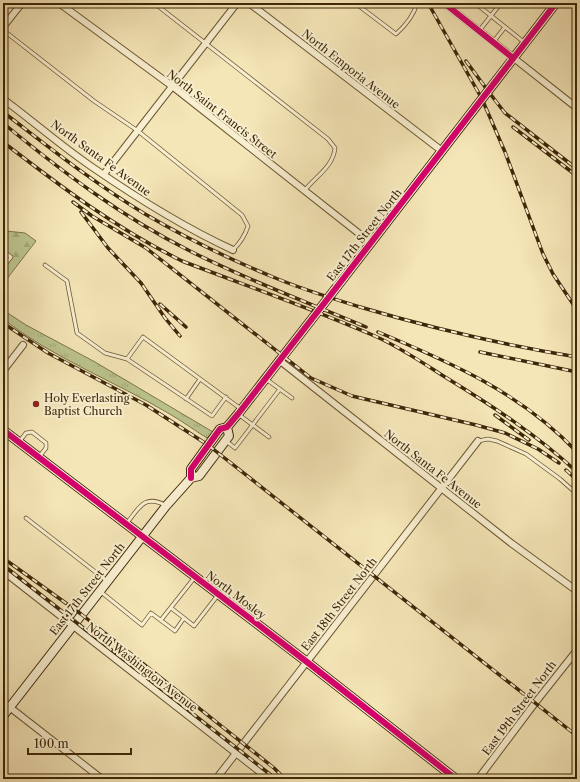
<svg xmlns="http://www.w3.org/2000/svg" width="580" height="782" viewBox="0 0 580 782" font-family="'Libre Caslon Text',serif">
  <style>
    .grass { fill: url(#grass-tufts); stroke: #7d764b }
    .forest { fill: url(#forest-firs); stroke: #7d764b }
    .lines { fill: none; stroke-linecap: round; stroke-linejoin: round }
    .lane-casing { stroke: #6c5734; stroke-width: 4.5 }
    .street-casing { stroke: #6c5734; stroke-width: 8 }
    .secondary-casing { stroke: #3e2708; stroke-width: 10 }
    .lane { stroke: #f8efd0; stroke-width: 3 }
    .street { stroke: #f8efd0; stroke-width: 6 }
    .secondary { stroke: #f8efd0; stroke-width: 8 }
    .rail-casing { stroke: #3e2708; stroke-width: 3.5 }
    .rail { stroke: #f8efd0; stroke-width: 2; stroke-dasharray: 6; stroke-linecap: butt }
    .cycleway-casing { stroke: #f8efd0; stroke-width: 8 }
    .cycleway { stroke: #d6006c; stroke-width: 6 }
    .poi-dot { fill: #8f2418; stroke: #f8efd0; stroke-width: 1.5 }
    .labels { text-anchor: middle; stroke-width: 4; stroke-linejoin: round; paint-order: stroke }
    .street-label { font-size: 11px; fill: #3e2708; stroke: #f8efd0 }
    .poi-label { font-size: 11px; fill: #3e2708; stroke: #f8efd0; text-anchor: start }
  </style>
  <defs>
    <pattern id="grass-tufts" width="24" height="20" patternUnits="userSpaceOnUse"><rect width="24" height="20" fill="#bcc48e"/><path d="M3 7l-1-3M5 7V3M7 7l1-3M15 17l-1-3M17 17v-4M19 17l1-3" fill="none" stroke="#a3a879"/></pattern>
    <pattern id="forest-firs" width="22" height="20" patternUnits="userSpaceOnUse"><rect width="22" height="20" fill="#bcc48e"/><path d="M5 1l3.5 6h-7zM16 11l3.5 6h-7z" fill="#a3a879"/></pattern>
  </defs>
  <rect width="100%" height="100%" fill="#f5e6b7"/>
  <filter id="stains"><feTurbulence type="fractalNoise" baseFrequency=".005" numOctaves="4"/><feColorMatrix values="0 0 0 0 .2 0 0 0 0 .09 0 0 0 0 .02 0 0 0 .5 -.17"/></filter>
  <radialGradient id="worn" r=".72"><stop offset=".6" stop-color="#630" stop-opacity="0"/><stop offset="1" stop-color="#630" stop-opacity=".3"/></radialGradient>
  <path class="grass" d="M3,310L26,325L95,362L213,432L207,438C194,430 182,421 168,413C114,381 53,358 3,319Z"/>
  <path class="forest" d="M6,231L25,233L36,241L3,284V234Z"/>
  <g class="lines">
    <g class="lane-casing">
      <path id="lane" d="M154,3L328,139L335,148C333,167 316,176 305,190
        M355,3L396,34C405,26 414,15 417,3
        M475,3L525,43
        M3,30L94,101L138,131L242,215L248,226C245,236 240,243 233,250
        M479,31L501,3
        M494,41L505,27
        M3,173L5,185L3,189
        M3,251L11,257L3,267
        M45,265L67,281L77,333L105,353L127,359
        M3,359L9,364
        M266,379L292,398
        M226,397L212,416L127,359L143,337L241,409
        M186,399L200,379
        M238,414L269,437
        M226,441L235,448L280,389
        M478,441L488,439L497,441L526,454L560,479L577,494
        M19,442L26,433L32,432L46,443V448L39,457
        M26,518L107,581
        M127,523C139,508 144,494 165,505
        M101,592L142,625L151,613L175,631L184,618L194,626L218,595
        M171,608L184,618
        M161,620L195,577"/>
    </g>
    <g class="street-casing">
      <path id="street" d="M59,3L172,86L371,243
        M249,3L442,151
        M444,3L577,108
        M3,27L22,3
        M3,99C33,121 61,146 92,167C137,198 183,227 233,250
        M104,174L237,3
        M279,360L511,543L577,591
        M3,371L23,345
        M3,571L269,779
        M3,702L102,779
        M216,779L478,441
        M478,779L535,703L577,650"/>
    </g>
    <g class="secondary-casing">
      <path id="secondary" d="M3,430L307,662L456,779
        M191,478V469L220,429L227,427L238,414L329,297L556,3
        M3,716L166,506L191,478L199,476L229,436L227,427"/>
    </g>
    <use href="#lane" class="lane"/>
    <use href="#street" class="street"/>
    <use href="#secondary" class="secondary"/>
    <g class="rail-casing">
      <path id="rail" d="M428,3L482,99L505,152L543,254L553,274L577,310
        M466,61L488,91L505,113L577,169
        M3,112C49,147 95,184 145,214C186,238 229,259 273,277C301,289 331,298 360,307C431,328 504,345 577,357
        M3,123C61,171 122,217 190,251C247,280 307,302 366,327
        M513,127L577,176
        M3,142C60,186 117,229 182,261C247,286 313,309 377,337C401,348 423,363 445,377C491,405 537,435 577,472
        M73,202L92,216L146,248L311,378L352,396L476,425L505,433L538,449L559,463
        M81,212L108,248L141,283L165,318L180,336
        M160,304L186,327
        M3,323L48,353L146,405L208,445L577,736
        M378,332C452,363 521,393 577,452
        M480,352L577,372
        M495,415L529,440
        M566,470L577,480
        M3,558L81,614L274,768L285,779
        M3,565L276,779"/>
    </g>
    <use href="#rail" class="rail"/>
    <g class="cycleway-casing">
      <path id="cycleway" d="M444,3L513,58
        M3,430L307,662L456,779
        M191,478V469L220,429L227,427L238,414L329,297L556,3"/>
    </g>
    <use href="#cycleway" class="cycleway"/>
  </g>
  <circle class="poi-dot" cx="36" cy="404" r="4"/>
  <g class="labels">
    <g class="street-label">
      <text transform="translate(351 69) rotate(38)" y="4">North Emporia Avenue</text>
      <text transform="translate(222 114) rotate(38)" y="4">North Saint Francis Street</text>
      <text transform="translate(101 158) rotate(36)" y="4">North Santa Fe Avenue</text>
      <text transform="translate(364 235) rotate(-52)" y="4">East 17th Street North</text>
      <text transform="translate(433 469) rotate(38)" y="4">North Santa Fe Avenue</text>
      <text transform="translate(87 589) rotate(-52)" y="4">East 17th Street North</text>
      <text transform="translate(236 595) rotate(37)" y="4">North Mosley</text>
      <text transform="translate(339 604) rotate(-52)" y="4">East 18th Street North</text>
      <text transform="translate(142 667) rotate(38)" y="4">North Washington Avenue</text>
      <text transform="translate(519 708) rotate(-53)" y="4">East 19th Street North</text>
    </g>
    <g class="poi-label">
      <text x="44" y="402">Holy Everlasting<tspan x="44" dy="13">Baptist Church</tspan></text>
    </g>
  </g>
  <rect width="580" height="782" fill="none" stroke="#f5e6b7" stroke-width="16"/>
  <rect x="4" y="4" width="572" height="774" fill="none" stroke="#3e2708" stroke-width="2"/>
  <rect x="8" y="8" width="564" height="766" fill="none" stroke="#3e2708"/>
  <path d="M28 748v6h103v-6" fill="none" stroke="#3e2708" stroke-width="2"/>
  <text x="34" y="748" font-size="12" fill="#3e2708" stroke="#f8efd0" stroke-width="3" paint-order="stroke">100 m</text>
  <rect width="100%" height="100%" filter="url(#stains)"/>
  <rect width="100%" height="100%" fill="url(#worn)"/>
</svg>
